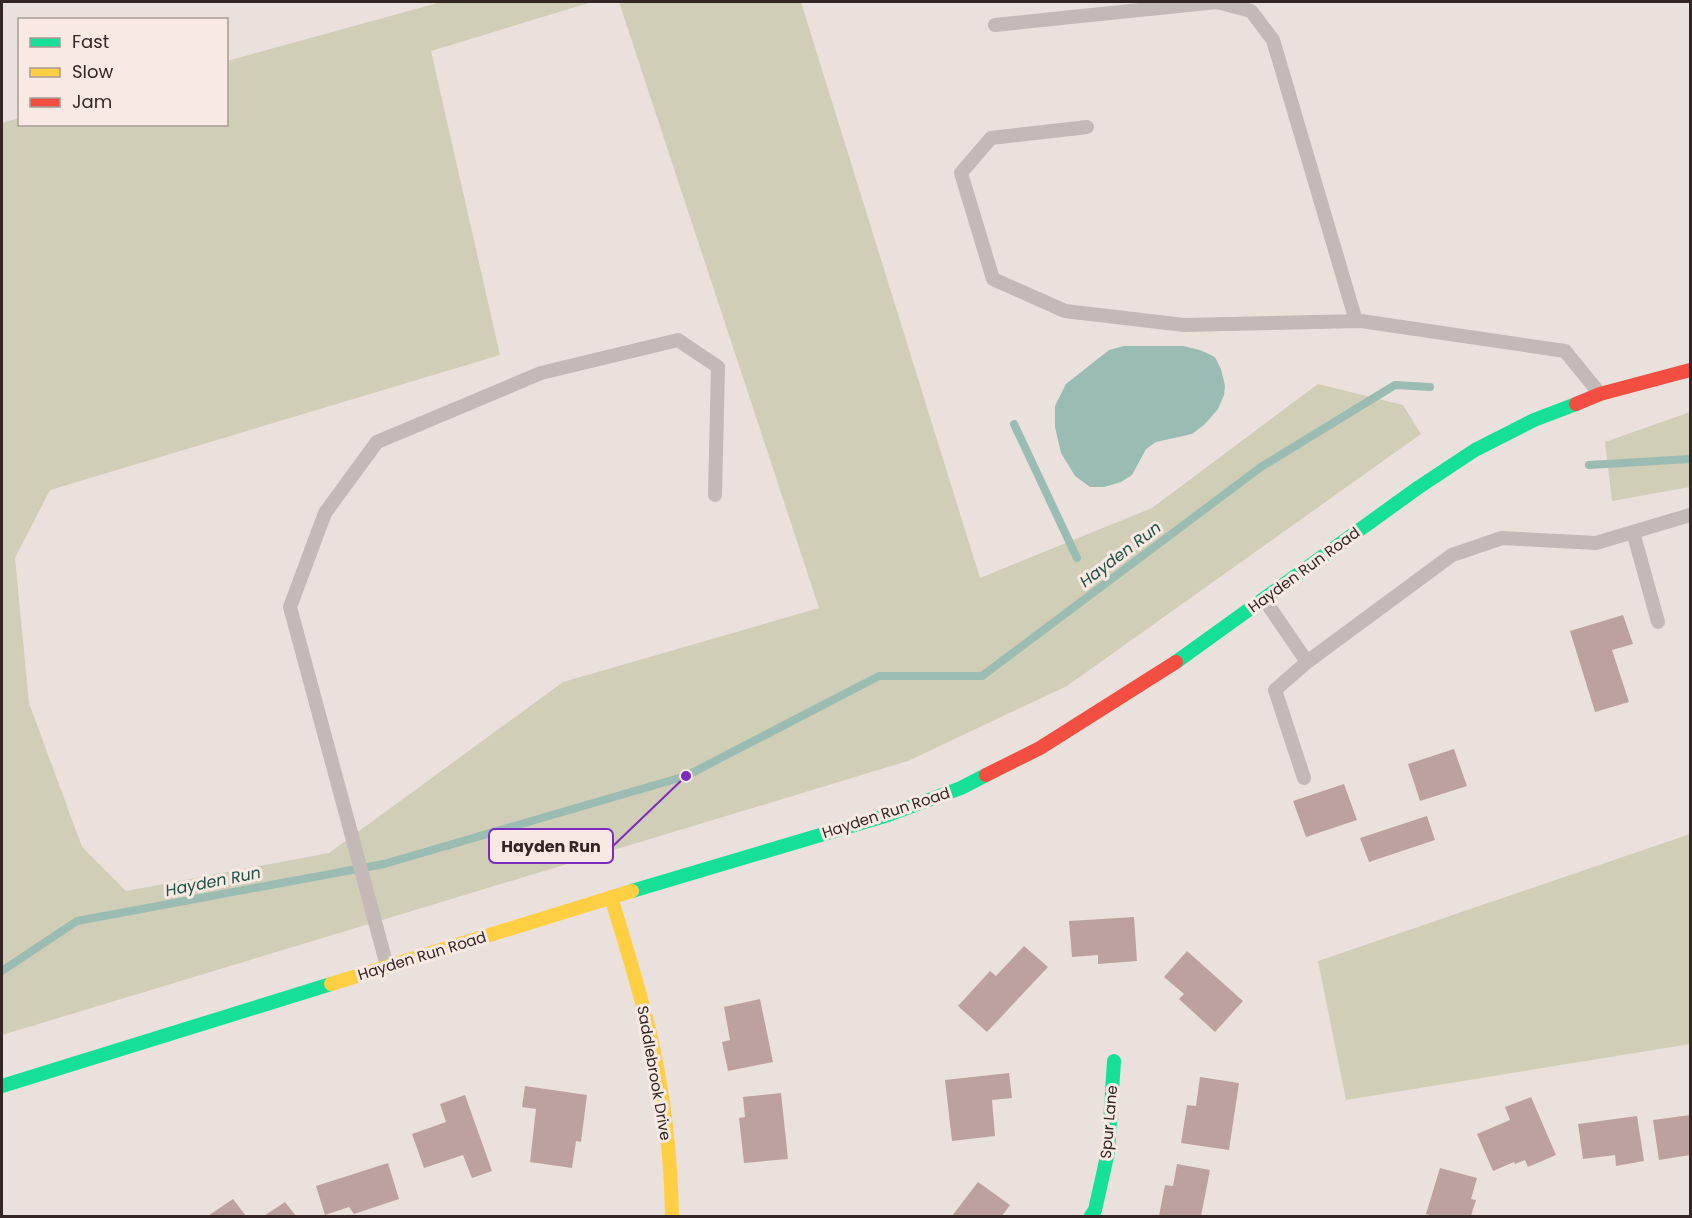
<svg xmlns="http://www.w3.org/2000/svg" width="1692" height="1218" viewBox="0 0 1692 1218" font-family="Poppins,sans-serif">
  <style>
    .green { fill: #d0ceb7 }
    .water { fill: #9abcb2 }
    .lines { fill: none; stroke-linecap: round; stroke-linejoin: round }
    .stream { stroke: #9abcb2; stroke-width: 8 }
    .building { fill: #bda19f }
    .lane { stroke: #c3b9b6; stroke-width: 14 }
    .fast { stroke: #16e098; stroke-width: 14 }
    .slow { stroke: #ffcf43; stroke-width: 14 }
    .jam { stroke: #f24e42; stroke-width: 14 }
    .labels { text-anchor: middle; stroke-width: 6; stroke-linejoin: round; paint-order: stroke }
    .street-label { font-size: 15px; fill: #332625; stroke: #f8e9e3 }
    .water-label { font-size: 16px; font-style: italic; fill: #1c5248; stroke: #f8e9e3 }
    .leader { fill: none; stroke: #7b2cbf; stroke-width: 2 }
    .callout-dot { fill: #7b2cbf; stroke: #f8e9e3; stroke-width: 2 }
    .callout { fill: #f8e9e3; stroke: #7b2cbf; stroke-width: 2 }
    .callout-label { font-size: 16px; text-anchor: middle; font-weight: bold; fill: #332625 }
  </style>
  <rect width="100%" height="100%" fill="#eae1dd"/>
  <path class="green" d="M441,2H592L431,51L500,355L50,490L15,558L29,703L82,847L126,891L329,853L563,682L819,608L619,2H801L980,578L1152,508L1318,384L1403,405L1421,434L1067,686L908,761L2,1035V123L19,118L20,124H226L227,61Z
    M1690,412V487L1612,501L1605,442Z
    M1690,834V1044L1346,1100L1318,961Z"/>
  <path class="water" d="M1124,346H1183L1200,350L1215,357L1221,369L1225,386L1224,395L1218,409L1205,424L1192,434L1156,442L1146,449L1132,475L1121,482L1104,487H1090L1075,476L1061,453L1055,427V406L1066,384L1109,350Z"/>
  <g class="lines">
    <path class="stream" d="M1014,424L1077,558
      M1589,465L1690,459
      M2,971L77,921L384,864L686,776L879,676H982L1261,467L1395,385L1430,387"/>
  </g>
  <path class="building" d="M1623,615L1633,644L1612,650L1629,702L1595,712L1570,631Z
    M1454,749L1467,786L1420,801L1408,764Z
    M1344,784L1357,820L1306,837L1293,801Z
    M1427,816L1435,840L1369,862L1360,838Z
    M1134,917L1137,961L1098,964V955L1072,957L1069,921Z
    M1024,946L1048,967L987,1032L958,1006L990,971L996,976Z
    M1187,951L1243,1001L1215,1032L1179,999L1184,994L1164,977Z
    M760,999L773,1062L728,1071L722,1042L730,1040L724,1007Z
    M1009,1073L1012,1098L992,1100L995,1136L952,1141L945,1080Z
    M1200,1077L1239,1083L1229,1150L1181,1143L1187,1105L1196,1106Z
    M525,1086L587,1095L581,1142L576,1141L572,1168L530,1162L536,1109L522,1107Z
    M781,1093L788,1159L744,1163L739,1118L745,1117L743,1097Z
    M465,1095L492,1171L472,1178L463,1155L424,1168L412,1134L446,1122L440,1104Z
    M1531,1097L1556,1155L1528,1167L1525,1160L1515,1164L1514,1162L1493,1171L1477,1134L1510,1120L1505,1107Z
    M1690,1115V1155L1659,1160L1653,1120Z
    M1637,1116L1644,1161L1616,1166L1615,1155L1583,1159L1578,1124Z
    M388,1163L399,1199L354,1214L349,1207L325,1215L316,1186Z
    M1177,1164L1210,1170L1201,1216H1159L1165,1185L1173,1186Z
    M1440,1168L1477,1178L1471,1199L1476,1200L1471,1216H1434L1426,1214Z
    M978,1182L1010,1205L1002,1216H952Z
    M233,1199L246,1216H208Z
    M285,1202L296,1216H264Z"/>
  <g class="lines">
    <path class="lane" d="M1217,2L1251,11L1273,40L1356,321
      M995,25L1217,2
      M1087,127L991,138L961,173L993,279L1065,311L1184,325L1361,321L1565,351L1600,394
      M1633,532L1658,622
      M1264,599L1307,662L1452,555L1502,538L1596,543L1690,515
      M1304,778L1275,690L1307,662
      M387,966L290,607L325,513L377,442L541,373L678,340L718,367L715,495"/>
    <path class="fast" d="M1176,662L1419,487L1475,450L1534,420L1576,404
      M632,891L888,815L961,788L986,775
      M2,1086L331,984
      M1091,1216L1095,1210L1108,1152L1114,1061"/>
    <path class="slow" d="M611,897C626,947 642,996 653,1047C665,1103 671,1159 672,1216
      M331,984L632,891"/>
    <path class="jam" d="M1576,404L1600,394L1690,370
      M986,775L1040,748L1176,662"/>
  </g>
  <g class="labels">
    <g class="street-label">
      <text transform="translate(1304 570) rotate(-36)" y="5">Hayden Run Road</text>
      <text transform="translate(886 813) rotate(-18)" y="5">Hayden Run Road</text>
      <text transform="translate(422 956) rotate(-17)" y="5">Hayden Run Road</text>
      <text transform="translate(654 1073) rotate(80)" y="5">Saddlebrook Drive</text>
      <text transform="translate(1109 1122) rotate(-85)" y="5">Spur Lane</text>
    </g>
    <g class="water-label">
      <text transform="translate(1120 554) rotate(-37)" y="6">Hayden Run</text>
      <text transform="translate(213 881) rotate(-11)" y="6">Hayden Run</text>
    </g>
  </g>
  <path class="leader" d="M686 776L613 846"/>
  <circle class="callout-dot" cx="686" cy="776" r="6"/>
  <rect class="callout" x="489" y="829" width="124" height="34" rx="6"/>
  <g class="callout-label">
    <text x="551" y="852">Hayden Run</text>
  </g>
  <rect width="1692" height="1218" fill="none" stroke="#332625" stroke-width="6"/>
  <rect x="18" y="18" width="210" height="108" fill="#f8e9e3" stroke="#a99b97" stroke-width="1.5"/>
  <rect x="30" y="38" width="30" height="9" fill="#16e098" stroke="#a99b97" stroke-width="1.5"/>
  <text x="72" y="48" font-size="18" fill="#332625">Fast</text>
  <rect x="30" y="68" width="30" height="9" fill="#ffcf43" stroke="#a99b97" stroke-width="1.5"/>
  <text x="72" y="78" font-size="18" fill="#332625">Slow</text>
  <rect x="30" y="98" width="30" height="9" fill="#f24e42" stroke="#a99b97" stroke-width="1.5"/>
  <text x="72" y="108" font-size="18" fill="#332625">Jam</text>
</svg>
